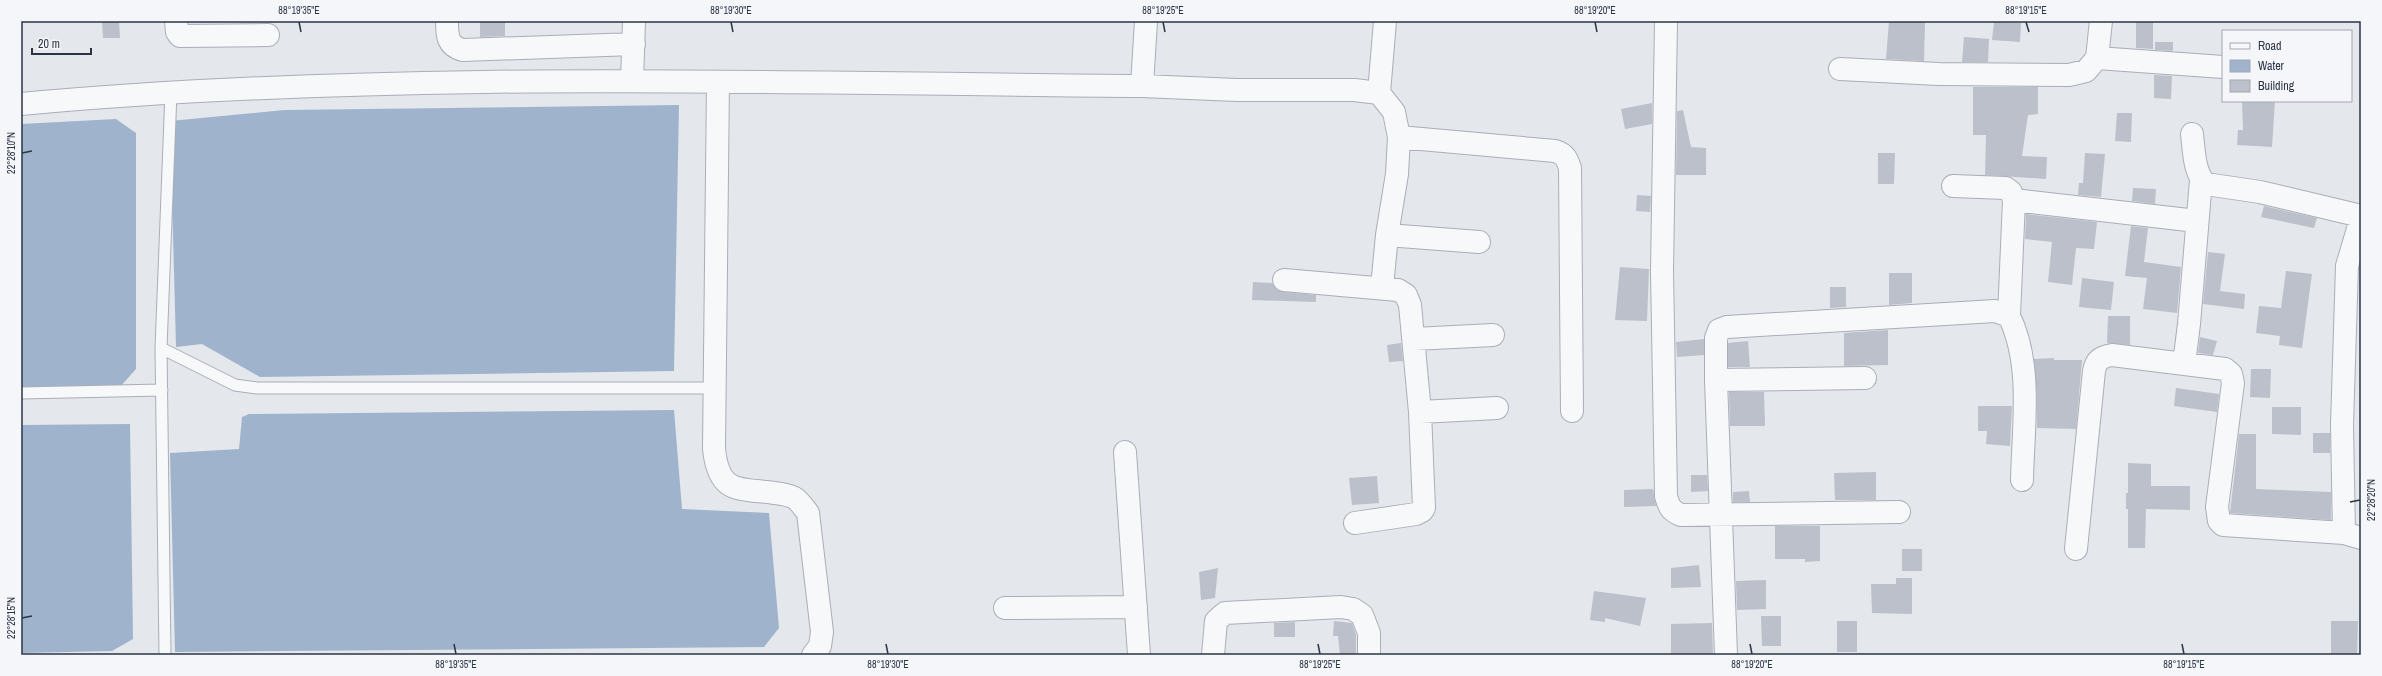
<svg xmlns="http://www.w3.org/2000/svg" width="2382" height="676" viewBox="0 0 2382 676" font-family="'Archivo Narrow',sans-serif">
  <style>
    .water { fill: #9fb4cc }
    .building { fill: #bbc0ca }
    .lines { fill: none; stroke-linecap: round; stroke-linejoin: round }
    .service-casing { stroke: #a9aeb7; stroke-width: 13 }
    .minor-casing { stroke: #a9aeb7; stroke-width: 24 }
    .service { stroke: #f7f8fa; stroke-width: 11 }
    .minor { stroke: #f7f8fa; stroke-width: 22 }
    .ticks { fill: none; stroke: #2b3445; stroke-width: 1.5 }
    .neatline { fill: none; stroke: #2b3445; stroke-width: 1.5 }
    .ticks-label { font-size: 10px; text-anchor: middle; fill: #2b3445 }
  </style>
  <rect width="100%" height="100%" fill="#e4e7ec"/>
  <path class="water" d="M679,105L674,371L260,377L202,344L176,347L170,121L284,110Z
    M116,119L136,133V369L120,387L21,388V124Z
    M674,410L682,509L769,513L779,628L764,647L175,652L170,453L239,449L242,417L249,414Z
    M130,424L133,639L112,651L21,653V425Z"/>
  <path class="building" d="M102,21H119L120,38H103Z
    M480,21H505V36L480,37Z
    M1889,21H1925L1924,61L1886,59Z
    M2136,21H2153V49L2136,48Z
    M1994,22L2021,23L2020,42L1992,40Z
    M1964,37L1989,39L1988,62H1962Z
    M2155,42H2173V51L2155,50Z
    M2154,75L2172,76L2171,99L2154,98Z
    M1973,87H2038V114L2028,115L2022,156L2047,157L2046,179L1985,175L1986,135H1973Z
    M2242,101H2275L2272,147L2237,145L2238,130H2243Z
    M1652,103V124L1625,129L1621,109Z
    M1683,110L1691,147L1706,148V175H1676L1677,111Z
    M2117,113H2132L2131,142L2115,141Z
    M1878,153H1895L1894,184H1878Z
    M2085,153L2105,154L2101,197L2078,195L2079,183H2083Z
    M2133,188L2156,189L2155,204L2132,201Z
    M1637,195L1651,196L1650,212L1636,211Z
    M2264,206L2317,218L2314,228L2261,217Z
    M2026,214L2097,222L2094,249L2076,248L2072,285L2048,282L2052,242L2025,239Z
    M2131,226L2148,228L2144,262L2181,267L2177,313L2143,309L2147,278L2125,276Z
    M2208,252L2225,254L2220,291L2245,294L2244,309L2203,304Z
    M1620,267L1649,269L1647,321L1615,320Z
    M2286,271L2312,274L2302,348L2279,345L2280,336L2256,333L2259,306L2281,308Z
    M1889,273H1912V303L1889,305Z
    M2082,278L2114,282L2111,310L2079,307Z
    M1253,282L1272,283L1277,290L1283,292L1316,295V302L1252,300Z
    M1830,287H1846V307L1830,308Z
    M2108,316H2130V345L2107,343Z
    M1888,330V365L1844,366V333Z
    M2200,337L2217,341L2213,355L2198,353Z
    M1704,339V355L1677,357L1676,342Z
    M1748,341L1750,367H1728V343Z
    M1401,343L1403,361L1389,362L1387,345Z
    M2054,358V360H2082L2076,429L2037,428V396L2034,359Z
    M2251,369H2271L2270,398L2250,397Z
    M2176,388L2219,394L2217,412L2174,406Z
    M1729,392H1764L1765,426H1730Z
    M1978,406H2012L2010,446L1986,444L1987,431H1978Z
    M2272,407H2301V435L2272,434Z
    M2313,433H2330V453H2313Z
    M2239,434H2256V489L2331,492V520L2230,513Z
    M2128,463L2151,464V486H2190V510L2146,509L2145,548H2128V509H2126V493H2128Z
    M1876,472V500H1835L1834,473Z
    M1691,475H1707L1708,491L1691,492Z
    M1377,476L1379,503L1352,505L1349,478Z
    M1653,489L1656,506L1624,507V490Z
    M1749,491L1750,502H1733V492Z
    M1775,526H1820V561L1805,562V559H1775Z
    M1902,549H1922V571H1902Z
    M1699,565L1701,587L1671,588V568Z
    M1218,568L1215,598L1201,600L1199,572Z
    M1896,578H1912V614L1872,613L1871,584H1896Z
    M1766,580V609L1737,610L1736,581Z
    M1594,591L1646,598L1640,626L1605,618V622L1590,620Z
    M1761,616H1781V646H1762Z
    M1334,621L1352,623L1356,635V655H1340L1338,636H1333Z
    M1837,621H1857V652H1837Z
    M2331,621H2358L2357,655H2331Z
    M1295,622V637H1274V623Z
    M1712,623L1713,654L1671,655V624Z"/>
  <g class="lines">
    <g class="service-casing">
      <path id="service" d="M161,348L235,385L257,388H715
        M21,393L162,390
        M165,655L161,348L171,92"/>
    </g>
    <g class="minor-casing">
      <path id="minor" d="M176,21L177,32L180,36L268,35
        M447,21C447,35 447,46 463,50L634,44
        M1666,21L1662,271L1666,496C1669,507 1671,511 1681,515L1899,512
        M2097,58L2223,67
        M1840,69L1939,74L2069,75L2086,71L2097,58L2101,21
        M632,81L634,21
        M718,82L714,449C719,494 737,488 775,493C781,494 791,495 796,499C800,502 804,508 808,513L822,632L820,646L813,655
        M1142,86L1146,21
        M21,104C393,70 769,83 1142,86L1237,90H1354L1379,93
        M2192,134C2194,150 2194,174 2206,184L2260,192L2361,216
        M1399,137L1555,151C1565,154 1567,159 1570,168L1572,411
        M1953,186L2006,188L2011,192L2014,200L2009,316
        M2014,200L2197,221
        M2361,227L2358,229L2347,266L2342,425L2344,533L2361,538
        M1387,235L1479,242
        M1284,280L1398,290L1406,295L1410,305L1420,412L1424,508L1422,511L1416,514L1355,523
        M1382,287L1387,235L1397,174L1399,137L1394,112L1379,93L1385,21
        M1414,339L1493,335
        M2184,364L2189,324L2201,180
        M1716,380L1865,378
        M1420,412L1497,408
        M1125,452L1139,655
        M2076,549L2094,371C2096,360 2101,357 2112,355L2225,369L2231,374L2233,383L2217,507L2219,521L2223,525L2344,533
        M1005,608L1136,607
        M1213,655L1216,621L1225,613L1341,607L1353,609L1362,615L1369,633V655
        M1726,655L1716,380V338L1719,330L1727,327L1995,311L2009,316C2033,365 2023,427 2022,480"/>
    </g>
    <use href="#service" class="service"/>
    <use href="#minor" class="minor"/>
  </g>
  <path class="ticks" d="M299,22L301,32M731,22L733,32M1163,22L1165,32M1595,22L1597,32M2026,22L2029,32M22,153L32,151M2350,502L2360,500M22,618L32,616M454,644L456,654M886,644L888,654M1318,644L1320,654M1750,644L1752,654M2182,644L2184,654"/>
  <rect width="2382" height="676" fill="none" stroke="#f4f6f9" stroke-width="44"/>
  <rect x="2222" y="30" width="130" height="72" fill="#f4f6f9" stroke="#a4a8b1"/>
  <rect x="2230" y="43" width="20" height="6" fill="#f7f8fa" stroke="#a4a8b1"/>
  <text x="2258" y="50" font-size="12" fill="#2b3445">Road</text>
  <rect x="2230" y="60" width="20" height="12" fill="#9fb4cc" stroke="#a4a8b1"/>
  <text x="2258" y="70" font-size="12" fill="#2b3445">Water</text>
  <rect x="2230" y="80" width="20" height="12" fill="#bbc0ca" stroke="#a4a8b1"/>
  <text x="2258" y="90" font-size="12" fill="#2b3445">Building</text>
  <path d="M32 48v6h59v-6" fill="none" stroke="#2b3445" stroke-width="2"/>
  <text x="38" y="48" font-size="12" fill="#2b3445" stroke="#f4f6f9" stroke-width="3" paint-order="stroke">20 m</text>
  <rect x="22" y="22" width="2338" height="632" class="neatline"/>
  <g class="ticks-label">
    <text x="299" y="14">88°19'35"E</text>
    <text x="731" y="14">88°19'30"E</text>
    <text x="1163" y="14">88°19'25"E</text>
    <text x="1595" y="14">88°19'20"E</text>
    <text x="2026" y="14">88°19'15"E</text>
    <text transform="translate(11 153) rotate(-90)" y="4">22°28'10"N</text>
    <text transform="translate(2371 500) rotate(-90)" y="4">22°28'20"N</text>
    <text transform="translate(11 618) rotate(-90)" y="4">22°28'15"N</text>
    <text x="456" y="668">88°19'35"E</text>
    <text x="888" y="668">88°19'30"E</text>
    <text x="1320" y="668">88°19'25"E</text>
    <text x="1752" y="668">88°19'20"E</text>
    <text x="2184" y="668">88°19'15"E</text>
  </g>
</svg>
